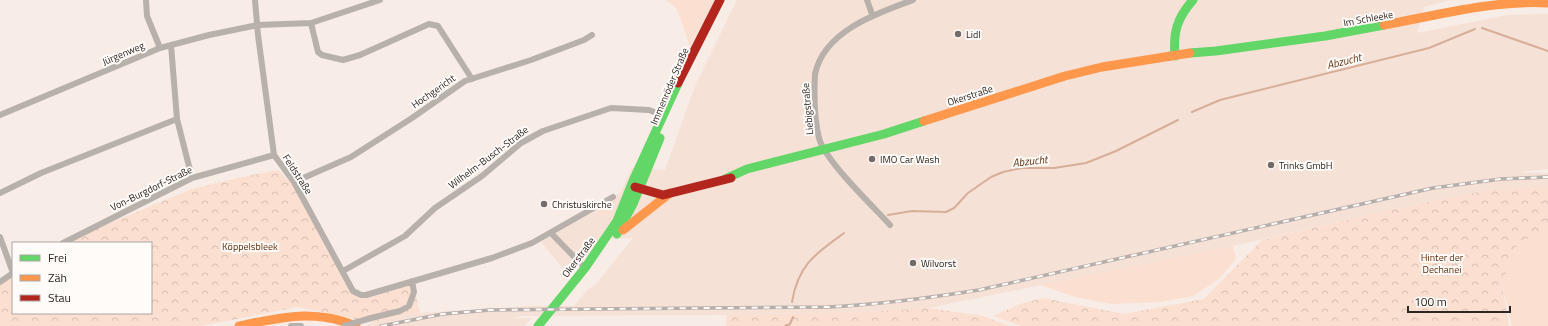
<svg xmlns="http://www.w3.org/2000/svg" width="1548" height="326" viewBox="0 0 1548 326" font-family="'Titillium Web',sans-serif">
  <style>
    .built { fill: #f6e1d7 }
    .green { fill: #fbdfd0 }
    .forest { fill: url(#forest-crowns) }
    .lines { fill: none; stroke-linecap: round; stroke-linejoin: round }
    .stream { stroke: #d7ae98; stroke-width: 2 }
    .street { stroke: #b8b0aa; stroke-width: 6 }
    .fast { stroke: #63d668; stroke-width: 9 }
    .slow { stroke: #ff974d; stroke-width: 9 }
    .jam { stroke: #b3261e; stroke-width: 9 }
    .rail-casing { stroke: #b6aeaa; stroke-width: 3.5 }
    .rail { stroke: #fffbf9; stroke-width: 2; stroke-dasharray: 6; stroke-linecap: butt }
    .street-bridge { stroke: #b8b0aa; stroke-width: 6 }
    .poi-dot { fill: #746b67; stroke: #fffbf9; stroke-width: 1.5 }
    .labels { text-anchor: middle; stroke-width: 4; stroke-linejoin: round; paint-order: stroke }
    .street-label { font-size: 10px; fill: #2d2622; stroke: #fffbf9 }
    .poi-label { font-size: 10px; fill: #2d2622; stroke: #fffbf9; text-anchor: start }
    .park-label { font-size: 10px; fill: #622f0f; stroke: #fffbf9 }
    .water-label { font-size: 11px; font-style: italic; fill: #673415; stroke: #fffbf9 }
  </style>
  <defs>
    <pattern id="forest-crowns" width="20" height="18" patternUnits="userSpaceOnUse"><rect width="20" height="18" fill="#fbdfd0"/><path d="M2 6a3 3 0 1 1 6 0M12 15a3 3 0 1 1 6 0" fill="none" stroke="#d7bfb2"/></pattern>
  </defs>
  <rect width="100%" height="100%" fill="#f7ece6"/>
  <path class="built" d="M737,0H1450L1424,7L1417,33L1507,15L1548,14V169L1520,172L1548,173V187L1483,191L1385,211L1233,246L929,308L861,312L727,315L522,316L512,318H532L524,326H364L402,315L420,313L532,306H574L587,290L596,284L633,238L602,239L569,276L541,242L591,209L620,193L632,168L665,170L695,86Z"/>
  <path class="green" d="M666,0H715L690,47L677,9Z
    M617,197L608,215L598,213V209Z
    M1548,227V326H1512L1502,284L1517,245Z
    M1233,246L1236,259L1219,279L1193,296L1160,302L1111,304L1075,297L1040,285Z"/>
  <path class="forest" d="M278,170L297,188L353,291L361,295L412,281L420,313L402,315L375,323L298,307L200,326H0V283L13,275V313H151V243H65L74,238L192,189L242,177Z
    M1533,187H1548V227L1517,245L1502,284L1509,326H1021L993,316L1020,304L1043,298L1124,314L1204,299L1262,240L1385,211L1483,191Z
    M929,308L983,316L1010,326H726L727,315L861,312Z"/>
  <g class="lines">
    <path class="stream" d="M1482,28L1548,51
      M1192,112L1220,100L1429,48L1475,29
      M888,215L912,211L946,212L954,208L968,193L991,177L1003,172L1022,168H1054L1086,163L1116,151L1178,120
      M792,302C798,265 815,254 844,233
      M785,326L790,324L793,317"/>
    <path class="street" d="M146,0L147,16L160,48
      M255,0L258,35L274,155L294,182L353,291L361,295H366L492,258L532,243L613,197
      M867,0L872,14
      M311,23L318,52L322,55L343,60L360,55L429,24L438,26L472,79
      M171,45L177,119L192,178
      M0,115L160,48L209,35L258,25L311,23L380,0
      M294,182L351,157L412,118L465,81L531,60L584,40L592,35
      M0,193L41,173L177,119
      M890,225C873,206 825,161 819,138C814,118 814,94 815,74C824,31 877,13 913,0
      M551,233L585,268
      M0,237L13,273
      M63,243L192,178L274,155
      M343,271L405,236L435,208L482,176L521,143L543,131L611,108L649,110L664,116
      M0,282L13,273
      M371,318L400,311L409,306L414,292L412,281
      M291,326H301"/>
    <path class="fast" d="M1190,53L1216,51L1325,36L1384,25
      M1175,56C1173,32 1177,18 1193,0
      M725,179L747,169L884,134L924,121
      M617,234L633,204L660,138
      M538,326L585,268L617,221L633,181L678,83"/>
    <path class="slow" d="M1384,25C1438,15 1493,0 1548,3
      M924,121L1065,76L1102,67L1190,53
      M623,230L670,193
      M239,326C281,317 315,309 356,326"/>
    <path class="jam" d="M678,83L720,0
      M635,187L663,195L731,178"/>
    <g class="rail-casing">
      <path id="rail" d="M381,326L443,314L490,310L827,307C879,305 928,298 979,290L1433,188L1501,179L1548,177"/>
    </g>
    <use href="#rail" class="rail"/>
    <path class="street-bridge" d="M344,326L371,318"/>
  </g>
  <g class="poi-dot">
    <circle cx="958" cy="34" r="4"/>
    <circle cx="872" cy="159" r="4"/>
    <circle cx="1271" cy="165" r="4"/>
    <circle cx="544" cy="204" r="4"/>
    <circle cx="913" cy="263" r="4"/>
  </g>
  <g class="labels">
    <g class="street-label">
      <text transform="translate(1368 18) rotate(-10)" y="4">Im Schleeke</text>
      <text transform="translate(123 53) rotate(-23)" y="4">Jürgenweg</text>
      <text transform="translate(669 86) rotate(-67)" y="4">Immenröder Straße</text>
      <text transform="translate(433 91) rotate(-35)" y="4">Hochgericht</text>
      <text transform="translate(970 95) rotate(-18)" y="4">Okerstraße</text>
      <text transform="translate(807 109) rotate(-95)" y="4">Liebigstraße</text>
      <text transform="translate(488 157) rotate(-37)" y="4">Wilhelm-Busch-Straße</text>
      <text transform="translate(298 174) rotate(57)" y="4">Feldstraße</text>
      <text transform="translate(151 188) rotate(-26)" y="4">Von-Burgdorf-Straße</text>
      <text transform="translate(578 257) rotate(-53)" y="4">Okerstraße</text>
    </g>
    <g class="poi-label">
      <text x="966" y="38">Lidl</text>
      <text x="880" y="163">IMO Car Wash</text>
      <text x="1279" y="169">Trinks GmbH</text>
      <text x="552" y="208">Christuskirche</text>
      <text x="921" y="267">Wilvorst</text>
    </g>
    <g class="park-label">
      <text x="250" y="250">Köppelsbleek</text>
      <text x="1442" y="261">Hinter der<tspan x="1442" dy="12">Dechanei</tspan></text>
    </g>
    <g class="water-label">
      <text transform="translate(1344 61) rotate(-14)" y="4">Abzucht</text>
      <text transform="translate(1030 161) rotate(-6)" y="4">Abzucht</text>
    </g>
  </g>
  <rect x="12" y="242" width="140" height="72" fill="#fffbf9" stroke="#aba6a3"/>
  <rect x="20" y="255" width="20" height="6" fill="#63d668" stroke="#aba6a3"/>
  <text x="48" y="262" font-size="12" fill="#2d2622">Frei</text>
  <rect x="20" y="275" width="20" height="6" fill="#ff974d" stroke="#aba6a3"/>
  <text x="48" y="282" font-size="12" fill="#2d2622">Zäh</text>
  <rect x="20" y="295" width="20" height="6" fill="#b3261e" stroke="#aba6a3"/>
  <text x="48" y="302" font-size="12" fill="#2d2622">Stau</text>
  <path d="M1408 306v6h102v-6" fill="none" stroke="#2d2622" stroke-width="2"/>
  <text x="1414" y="306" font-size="12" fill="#2d2622" stroke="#fffbf9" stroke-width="3" paint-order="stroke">100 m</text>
</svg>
